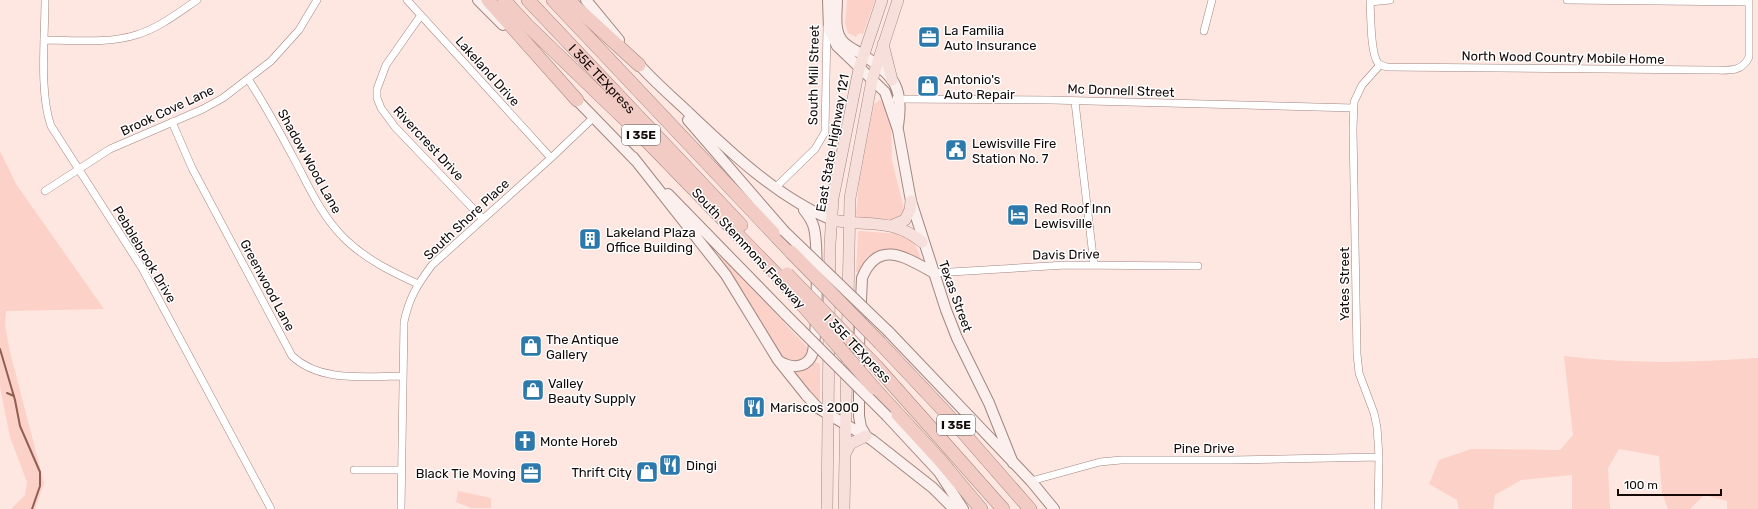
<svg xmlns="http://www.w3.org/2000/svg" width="1758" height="509" viewBox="0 0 1758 509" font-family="Rubik,sans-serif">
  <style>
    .green { fill: #fcd1c7 }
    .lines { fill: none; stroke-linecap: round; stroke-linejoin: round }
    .stream { stroke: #915e53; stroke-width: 2 }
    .minor-casing { stroke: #a18680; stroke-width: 8 }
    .secondary-casing { stroke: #a18680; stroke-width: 12 }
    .primary-casing { stroke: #a48882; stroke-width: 12 }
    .motorway-casing { stroke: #a48882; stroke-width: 14 }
    .minor { stroke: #fff; stroke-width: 7 }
    .secondary { stroke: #fbf0ed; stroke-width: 10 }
    .primary { stroke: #f7e0dc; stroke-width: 11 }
    .motorway { stroke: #f2ccc4; stroke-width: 13 }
    .secondary-bridge-casing { stroke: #a18680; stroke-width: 12; stroke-linecap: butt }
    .motorway-bridge-casing { stroke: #a48882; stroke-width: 14; stroke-linecap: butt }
    .secondary-bridge { stroke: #fbf0ed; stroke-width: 10 }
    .motorway-bridge { stroke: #f2ccc4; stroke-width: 13 }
    .labels { text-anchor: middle; stroke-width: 3; stroke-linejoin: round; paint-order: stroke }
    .shield { fill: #fff; stroke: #5a5452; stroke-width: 1 }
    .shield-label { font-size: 12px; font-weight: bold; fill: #130a08 }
    .poi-label { font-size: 13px; fill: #130a08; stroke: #fff; text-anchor: start }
    .street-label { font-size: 13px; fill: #130a08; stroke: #fff }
  </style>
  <rect width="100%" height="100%" fill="#fee6e1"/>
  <path class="green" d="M847,0H875L863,34L859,33L856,37L848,33L845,23Z
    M880,100L884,102L891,120L892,161L905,213L892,223L859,218L856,214L859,183L874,104Z
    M0,151L16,184L104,309L6,311L5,325L10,352L44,483L35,509H11L25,495L27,482L10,437L0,387Z
    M858,231L902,234L914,241L923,264L882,251L867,257L858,272H856Z
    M718,255L724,259L809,349C805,361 799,363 787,363C761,328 744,289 718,255Z
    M1564,356C1628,364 1693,363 1758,358V509H1727V501L1704,495L1690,509H1668L1662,493L1659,456L1619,449L1608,468L1610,509H1572V475L1521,480L1495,495L1493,509H1459L1457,500L1429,484L1439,460L1471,449L1560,450L1573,435Z
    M814,361L820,364V402L802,384L795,372L810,366Z
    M458,491L491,498V508H471L456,502Z"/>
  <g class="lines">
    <path class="stream" d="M0,349L15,400L20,426L40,472V486L32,509
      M7,393L14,396"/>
    <g class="minor-casing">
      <path id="minor" d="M45,0C45,37 39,92 51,126L142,268L271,509
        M407,0L551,158
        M1370,0C1371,14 1370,53 1378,63C1380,65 1383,66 1387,67L1711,70C1727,70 1742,73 1749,57V0
        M1567,0L1749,2
        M1370,2L1390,0
        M421,15L386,65L377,89V98L381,108L395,127L483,219
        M1204,31L1212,0
        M45,40C75,40 107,44 136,35C159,28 178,13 197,0
        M248,79C268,109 284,140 301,172C313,196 326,221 346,240C367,260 392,272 418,284
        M896,99L1051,100L1354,108
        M1075,102L1094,265
        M172,122L192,168L292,356C321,383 366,376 403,376
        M776,187L815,149L825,132L827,27
        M45,191L110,149L203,109L223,98L271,61L299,30L317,0
        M934,273L1066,265L1198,266
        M354,470H401
        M1031,481L1100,462L1121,460H1232L1379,457
        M401,509L404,322C409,298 417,285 432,265L551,158L594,117
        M1378,509L1379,457L1377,427L1374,413L1359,373L1357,354L1353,129L1354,102L1362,85L1380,65"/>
    </g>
    <g class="secondary-casing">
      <path id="secondary" d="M478,0L503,25
        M586,0L619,40
        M828,0L829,29L837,46L885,92L898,130L911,201L946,310L957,338L989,403L1013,463
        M837,0C837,12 834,28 841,39C846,47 856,50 863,55C895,76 904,88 898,126
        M635,60C651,79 670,95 687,111C730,152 777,197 832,220
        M572,95L636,161
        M688,120L784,231
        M633,157L726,275L778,360L806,395L818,408L872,440L933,488L954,509
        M668,194L786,315
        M888,331L1031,481L1054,509
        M779,361C790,368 804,369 811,357C818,347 818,243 814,228C812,220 809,216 804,210
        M887,416L939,472L963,509
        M866,436L861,427L859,416V346L862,278C878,238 907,258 934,273"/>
    </g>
    <g class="primary-casing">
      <path id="primary" d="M883,44L892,80
        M832,220C868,227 892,217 922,242
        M893,225L905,220L910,210L911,201
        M845,454L850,444L866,436
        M827,509L830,244L833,198L859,69L882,0
        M844,509L850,198L872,80L898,0"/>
    </g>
    <g class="motorway-casing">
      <g id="motorway">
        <path d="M488,0L577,100"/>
        <path d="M504,0L527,25L638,132L775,273"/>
        <path id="s1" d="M528,0L741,225"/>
        <path d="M553,0L791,252"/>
        <path d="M568,0L639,65"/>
        <path d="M880,343L946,413L1030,509"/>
        <path d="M877,367L1003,509"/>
        <path d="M874,388L940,460L981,509"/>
      </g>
    </g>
    <use href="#minor" class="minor"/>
    <use href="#secondary" class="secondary"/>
    <use href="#primary" class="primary"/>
    <use href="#motorway" class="motorway"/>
    <g class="secondary-bridge-casing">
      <path id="secondary-bridge" d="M784,231L888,331
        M786,315L887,416"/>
    </g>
    <g class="motorway-bridge-casing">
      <path id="motorway-bridge" d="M791,252L880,343
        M775,273L874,388
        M787,274L877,367"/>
    </g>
    <use href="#secondary-bridge" class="secondary-bridge"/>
    <use href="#motorway-bridge" class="motorway-bridge"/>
  </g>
  <defs>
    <g id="office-square" transform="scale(1.15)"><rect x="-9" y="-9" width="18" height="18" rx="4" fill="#2e79ac" stroke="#fff"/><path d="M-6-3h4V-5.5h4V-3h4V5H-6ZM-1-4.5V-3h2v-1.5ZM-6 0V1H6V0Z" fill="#fff"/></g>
    <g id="shop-square" transform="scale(1.15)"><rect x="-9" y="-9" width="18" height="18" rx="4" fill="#2e79ac" stroke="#fff"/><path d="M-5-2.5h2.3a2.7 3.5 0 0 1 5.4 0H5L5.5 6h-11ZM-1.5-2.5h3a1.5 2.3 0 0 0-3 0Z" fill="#fff"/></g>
    <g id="civic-square" transform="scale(1.15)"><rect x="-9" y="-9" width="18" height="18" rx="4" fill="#2e79ac" stroke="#fff"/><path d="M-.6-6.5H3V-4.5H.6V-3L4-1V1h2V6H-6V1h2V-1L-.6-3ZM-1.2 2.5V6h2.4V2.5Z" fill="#fff"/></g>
    <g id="hotel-square" transform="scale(1.15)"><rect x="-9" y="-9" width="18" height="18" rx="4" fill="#2e79ac" stroke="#fff"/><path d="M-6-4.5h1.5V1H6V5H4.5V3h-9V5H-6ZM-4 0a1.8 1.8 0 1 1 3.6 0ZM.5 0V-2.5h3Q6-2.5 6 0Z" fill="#fff"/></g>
    <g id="building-square" transform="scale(1.15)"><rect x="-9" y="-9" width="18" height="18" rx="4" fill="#2e79ac" stroke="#fff"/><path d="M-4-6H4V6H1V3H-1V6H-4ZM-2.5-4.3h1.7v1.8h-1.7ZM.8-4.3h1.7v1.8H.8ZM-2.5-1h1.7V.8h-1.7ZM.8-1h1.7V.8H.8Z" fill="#fff"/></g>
    <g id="restaurant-square" transform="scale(1.15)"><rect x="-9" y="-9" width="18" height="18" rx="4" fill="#2e79ac" stroke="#fff"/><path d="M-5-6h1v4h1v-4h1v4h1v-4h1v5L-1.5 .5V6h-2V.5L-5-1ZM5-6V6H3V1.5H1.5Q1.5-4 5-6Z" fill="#fff"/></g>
    <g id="church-square" transform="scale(1.15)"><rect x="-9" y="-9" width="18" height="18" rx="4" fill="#2e79ac" stroke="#fff"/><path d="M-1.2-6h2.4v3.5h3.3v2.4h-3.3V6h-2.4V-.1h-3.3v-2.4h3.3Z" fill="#fff"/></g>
  </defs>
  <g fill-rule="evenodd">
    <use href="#office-square" x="929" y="37"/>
    <use href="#shop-square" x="928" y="86"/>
    <use href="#civic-square" x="956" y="150"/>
    <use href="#hotel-square" x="1018" y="215"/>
    <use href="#building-square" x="590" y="239"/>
    <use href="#shop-square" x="531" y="346"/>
    <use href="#shop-square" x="533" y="390"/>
    <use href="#restaurant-square" x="754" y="407"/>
    <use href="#church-square" x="525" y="441"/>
    <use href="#restaurant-square" x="670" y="465"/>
    <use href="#shop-square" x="647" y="472"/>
    <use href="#office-square" x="531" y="473"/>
  </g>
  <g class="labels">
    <g class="shield">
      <rect x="622" y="125" width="38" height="20" rx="3"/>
      <rect x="937" y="415" width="38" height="20" rx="3"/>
    </g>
    <g class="shield-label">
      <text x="641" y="139">I 35E</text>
      <text x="956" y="429">I 35E</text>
    </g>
    <g class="poi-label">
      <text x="944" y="35">La Familia<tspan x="944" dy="15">Auto Insurance</tspan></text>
      <text x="944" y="84">Antonio's<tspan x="944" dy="15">Auto Repair</tspan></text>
      <text x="972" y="148">Lewisville Fire<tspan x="972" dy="15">Station No. 7</tspan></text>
      <text x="1034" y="213">Red Roof Inn<tspan x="1034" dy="15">Lewisville</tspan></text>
      <text x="606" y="237">Lakeland Plaza<tspan x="606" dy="15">Office Building</tspan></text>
      <text x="546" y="344">The Antique<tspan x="546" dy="15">Gallery</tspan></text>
      <text x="548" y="388">Valley<tspan x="548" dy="15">Beauty Supply</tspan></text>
      <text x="770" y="412">Mariscos 2000</text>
      <text x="540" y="446">Monte Horeb</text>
      <text x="686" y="470">Dingi</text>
      <text x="632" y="477" text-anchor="end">Thrift City</text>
      <text x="516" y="478" text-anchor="end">Black Tie Moving</text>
    </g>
    <g class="street-label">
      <text transform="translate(1563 57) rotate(1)" y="5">North Wood Country Mobile Home</text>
      <text transform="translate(488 71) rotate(48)" y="5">Lakeland Drive</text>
      <text transform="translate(813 75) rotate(-89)" y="5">South Mill Street</text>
      <text dy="5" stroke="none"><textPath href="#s1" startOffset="108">I 35E TEXpress</textPath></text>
      <text transform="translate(1121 90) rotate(2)" y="5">Mc Donnell Street</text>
      <text transform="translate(167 110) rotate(-25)" y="5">Brook Cove Lane</text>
      <text transform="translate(429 143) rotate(47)" y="5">Rivercrest Drive</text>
      <text transform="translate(832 143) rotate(-80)" y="5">East State Highway 121</text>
      <text transform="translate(310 161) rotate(61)" y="5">Shadow Wood Lane</text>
      <text transform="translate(466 219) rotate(-43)" y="5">South Shore Place</text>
      <text transform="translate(749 248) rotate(47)" y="5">South Stemmons Freeway</text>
      <text transform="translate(145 254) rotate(59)" y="5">Pebblebrook Drive</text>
      <text transform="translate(1066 254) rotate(-1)" y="5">Davis Drive</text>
      <text transform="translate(1344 284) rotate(-90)" y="5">Yates Street</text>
      <text transform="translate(268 285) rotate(62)" y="5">Greenwood Lane</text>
      <text transform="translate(956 296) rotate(70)" y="5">Texas Street</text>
      <text transform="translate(858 348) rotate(46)" y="5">I 35E TEXpress</text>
      <text x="1204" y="453">Pine Drive</text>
    </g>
  </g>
  <path d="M1618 489v6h103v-6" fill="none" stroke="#130a08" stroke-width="2"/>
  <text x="1624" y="489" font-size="12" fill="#130a08" stroke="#ffffff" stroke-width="3" paint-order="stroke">100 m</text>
</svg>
